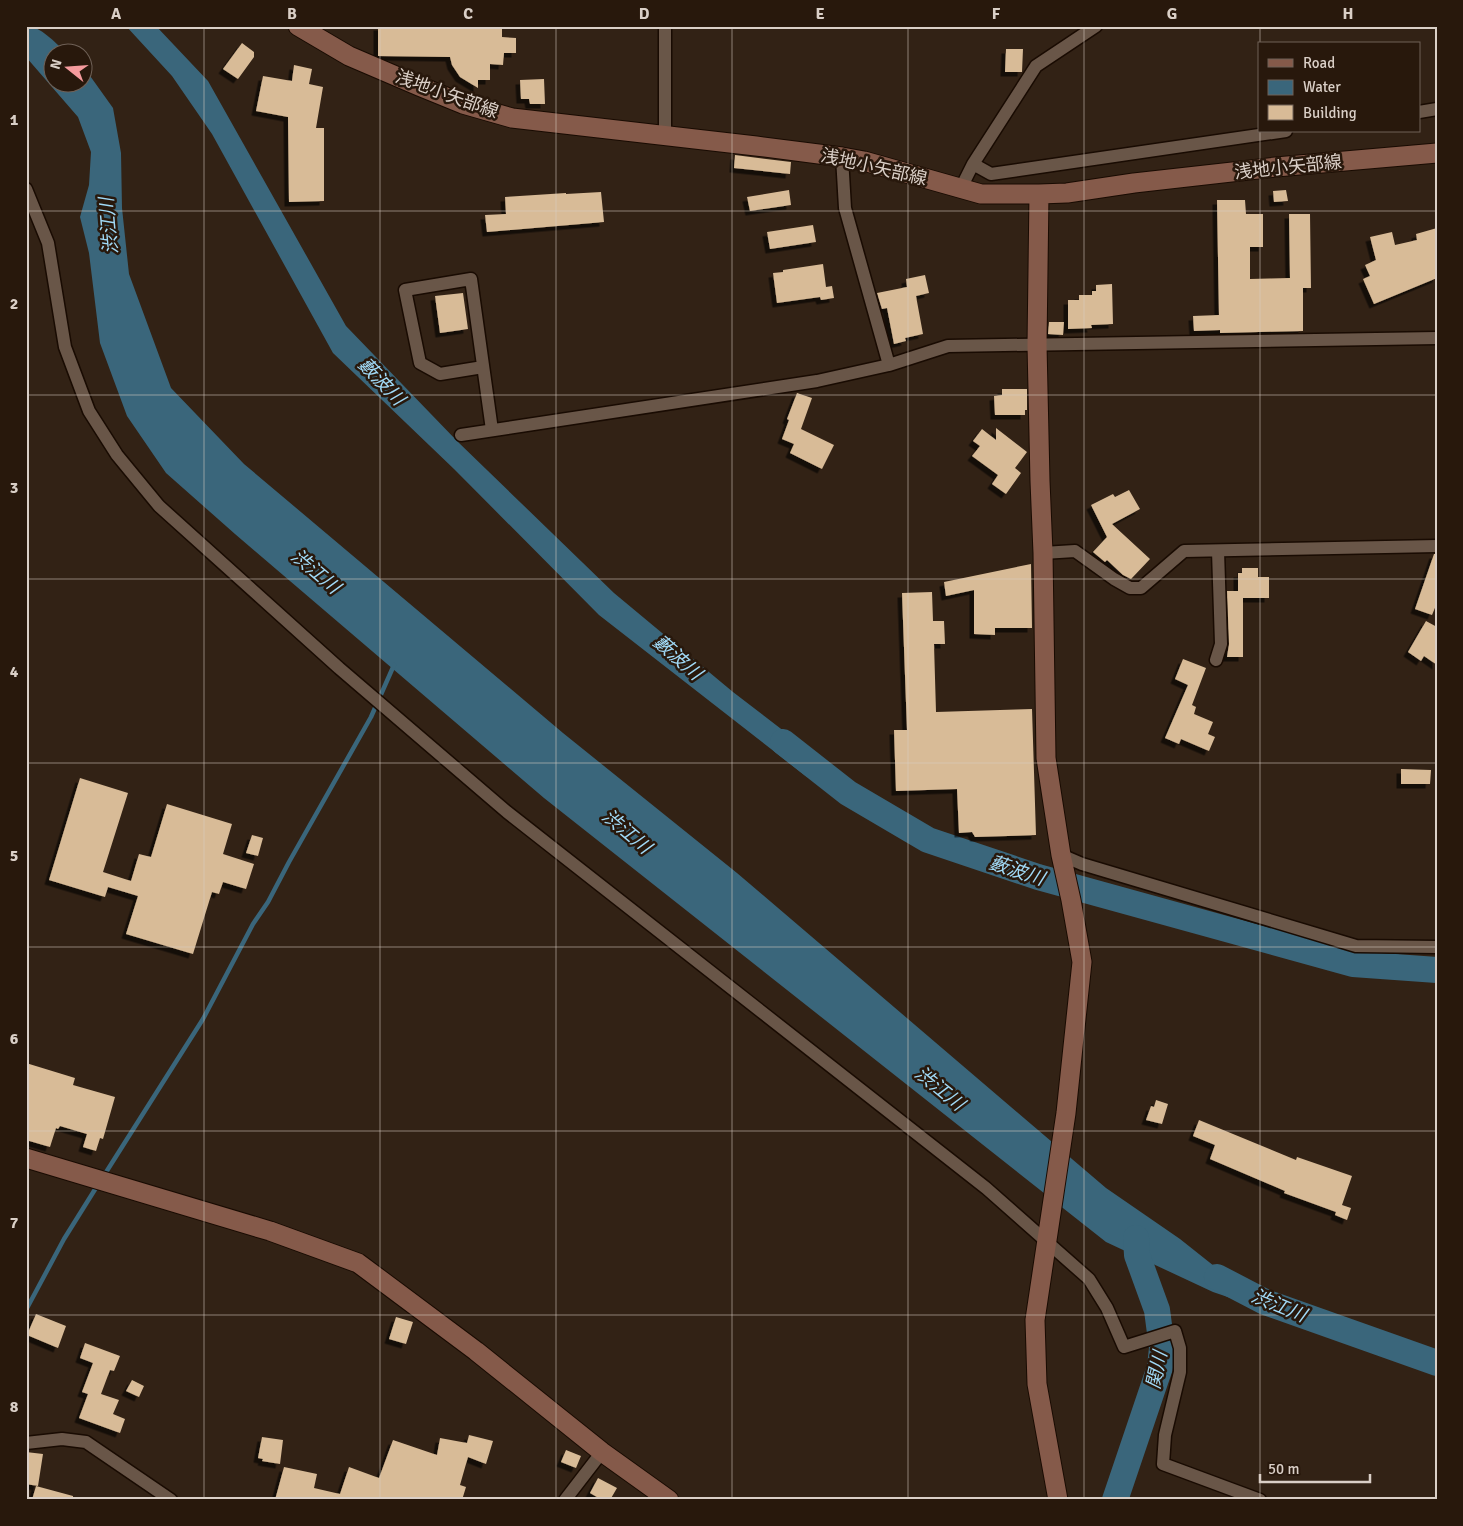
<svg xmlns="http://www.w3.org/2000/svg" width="1463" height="1526" viewBox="0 0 1463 1526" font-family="Signika,'Noto Sans JP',sans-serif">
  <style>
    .water { fill: #3a667b }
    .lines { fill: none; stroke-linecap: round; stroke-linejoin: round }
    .stream { stroke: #3a667b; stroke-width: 4.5 }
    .river { stroke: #3a667b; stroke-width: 26 }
    .building { fill: #d8bb97; filter: url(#shadow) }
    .street-casing { stroke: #190b02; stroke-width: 15 }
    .secondary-casing { stroke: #190b02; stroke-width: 21 }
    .street { stroke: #695648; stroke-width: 12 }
    .secondary { stroke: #855a4a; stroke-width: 19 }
    .grid { fill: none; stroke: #dacfc7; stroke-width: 1; stroke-opacity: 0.55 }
    .labels { text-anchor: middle; stroke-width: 5; stroke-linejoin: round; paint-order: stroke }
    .street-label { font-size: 18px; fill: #dacfc7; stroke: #28180c }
    .water-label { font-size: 19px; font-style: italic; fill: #a0d9f6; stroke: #28180c }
    .neatline { fill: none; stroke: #dacfc7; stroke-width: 2 }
    .grid-label { font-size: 16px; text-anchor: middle; font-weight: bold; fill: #dacfc7 }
  </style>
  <defs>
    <filter id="shadow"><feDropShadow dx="-4.5" dy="4.5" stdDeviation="0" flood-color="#0009"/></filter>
  </defs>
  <rect width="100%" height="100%" fill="#322215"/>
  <path class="water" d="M26,26C41,26 55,43 66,52H52V82H82L83,66L113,108L121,153L122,208L129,274L171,388L244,464L563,733L737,873L1106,1188L1180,1239L1272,1312L1213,1292L1106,1242L544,798L235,534L166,473L127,416L100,343L89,253L80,217L89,185L91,152L78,117L26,57Z
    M126,26H156L208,81L346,326L458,442L614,593L733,692L815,755L807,777L599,615L454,469L333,353L212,134L172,76Z"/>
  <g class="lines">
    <path class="stream" d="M103,1177L203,1019L253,924L268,902L289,862L371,717L394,665
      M26,1310L64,1239L99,1183"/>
    <path class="river" d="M783,742L848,793L928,840L1038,877L1353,964L1437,970
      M1217,1277L1265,1302L1437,1363
      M1115,1500L1160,1367L1162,1348L1157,1310L1137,1255L1136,1238"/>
  </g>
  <path class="building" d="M378,26H502V37L516,38V53H504L503,65L490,64V80H478V88L460,77L452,65L450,57L378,56Z
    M242,43L254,52V57L238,79L223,69Z
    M1006,49H1023L1022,72H1005Z
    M294,65L312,69L309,84L323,87L316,128H324V201L289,202L288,117L256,111L263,76L292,81Z
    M544,79L545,104H530L529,99H521L520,80Z
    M735,155L791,162L790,174L734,168Z
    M789,190L791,205L750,211L747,197Z
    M1286,190L1288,201L1274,202L1273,191Z
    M601,192L604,222L487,232L485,215L506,214L505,197L566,193V194Z
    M1217,200H1245L1246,214H1263V247H1250V279L1290,278L1289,214H1310L1311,288H1303V331L1220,333V330L1194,331L1193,316L1219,315Z
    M813,225L816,242L770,249L767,232Z
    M1437,228V278L1374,304L1363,279L1370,276L1365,265L1376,260L1370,237L1392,232L1395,245L1417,240L1416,234Z
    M823,264L826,287L832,286L834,298L821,300L820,297L777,303L773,273L783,272V270Z
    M925,275L929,293L916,296L923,334L905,338L906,341L894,344L887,308L882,309L877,293L907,287L906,279Z
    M1112,284L1113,324L1091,325L1092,328L1068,329V300H1079V295H1092V291H1096V285Z
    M463,293L468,329L440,333L435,296Z
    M1049,322H1064L1063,335L1048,334Z
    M1002,389H1027V410H1025V415H995L994,396L1002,395Z
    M797,393L812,398L801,429L834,445L822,469L790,453L794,444L782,439L789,420L787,419Z
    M996,428L1027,452L1015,468L1021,473L1006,494L992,484L998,475L972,456L980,446L973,441L982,429L996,440Z
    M1129,490L1140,509L1112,524L1150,559L1131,579L1123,575L1107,560L1105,562L1093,552L1107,537L1091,505L1113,494L1115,497Z
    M1434,554H1437V603L1432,615L1415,609Z
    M1031,564L1032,628H995V635L974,634V590L946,596L944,582Z
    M1242,568H1258V577H1269V598H1243V657H1227L1229,644L1227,591H1238V573H1242Z
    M932,592L933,621H944L945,644H934L936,712L1032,709L1036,835L975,837L972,832L959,833L957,789L896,791L894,730H907L902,593Z
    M1426,621L1437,627V665L1424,656L1421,661L1408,652Z
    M1183,659L1206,668L1192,705L1196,707L1194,714L1213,722L1208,734L1215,737L1209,751L1181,739L1179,744L1165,738L1188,685L1175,679Z
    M1401,769L1431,770L1430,784H1401Z
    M80,778L128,793L103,872L131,881L139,854L151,857L167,804L232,824L223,854L254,864L246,889L223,882L219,894L212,892L193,954L126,934L138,896L108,887L105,897L49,880Z
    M252,835L263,838L258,856L246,853Z
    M26,1063L75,1078L73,1085L115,1097L103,1139L100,1138L96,1151L83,1147L87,1134L60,1126L58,1129L56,1128L50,1147L26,1140Z
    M1156,1100L1168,1104L1162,1124L1146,1120L1151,1106L1154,1107Z
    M1199,1120L1296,1160L1297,1157L1352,1176L1342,1205L1351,1208L1347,1220L1335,1215L1336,1212L1284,1193L1285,1191L1210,1159L1215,1145L1193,1136Z
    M36,1314L66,1326L58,1348L27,1335Z
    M396,1317L413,1322L406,1344L389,1339Z
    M85,1343L120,1356L114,1371L110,1370L101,1394L119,1400L113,1414L125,1419L120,1433L79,1418L88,1394L82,1392L93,1363L80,1358Z
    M132,1380L144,1386L139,1397L126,1391Z
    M469,1435L493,1441L486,1464L468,1457L460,1485L466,1487L462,1500H275L284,1467L317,1474L314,1488L340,1494L349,1467L379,1478L393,1440L437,1455L440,1438L467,1443Z
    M262,1437L283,1440L280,1464L262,1461L263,1459L258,1458Z
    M566,1450L581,1456L576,1468L561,1462Z
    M26,1452L43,1454L38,1486L26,1484Z
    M598,1478L617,1488L610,1500H602L590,1493Z
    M36,1486L73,1496V1500H32Z"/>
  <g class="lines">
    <g class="street-casing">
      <path id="street" d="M665,26V135
        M1419,112L1437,109
        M842,157L845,208L889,365
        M973,164L991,174L1286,131
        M961,188L973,164L1036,66L1096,26
        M26,189L48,243L65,347L89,411L117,455L159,506L339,668L507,812L986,1188L1089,1279L1107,1308L1124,1347L1175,1331L1180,1348V1372L1165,1435L1163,1464L1260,1500
        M483,367L440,374L420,363L405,290L471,279L492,430
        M461,435L817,381L889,365L948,346L1437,338
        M1043,553L1075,551L1114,579L1130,588H1141L1184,551L1437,546
        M1216,660L1221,644L1218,551
        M1061,855L1082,864L1356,946L1437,947
        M26,1443L62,1439L86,1442L171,1500
        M565,1500L602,1452"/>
    </g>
    <g class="secondary-casing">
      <path id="secondary" d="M298,26L349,56L419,86L463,104L512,118L756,146L842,157L864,161L981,194H1039L1067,193L1134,183L1276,167L1437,153
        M1039,194L1037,345L1040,481L1043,553L1046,758L1061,855L1071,900L1082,962L1066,1113L1035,1320L1037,1384L1058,1500
        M26,1158L270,1231L358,1263L476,1351L602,1452L669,1500"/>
    </g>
    <use href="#street" class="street"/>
    <use href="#secondary" class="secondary"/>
  </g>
  <path class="grid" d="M204,26V1500M380,26V1500M556,26V1500M732,26V1500M908,26V1500M1084,26V1500M1260,26V44M1260,131V1500M26,211H1437M26,395H1437M26,579H1437M26,763H1437M26,947H1437M26,1131H1437M26,1315H1437"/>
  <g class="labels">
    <g class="street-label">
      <text transform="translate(447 94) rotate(20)" y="6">浅地小矢部線</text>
      <text transform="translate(874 167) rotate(13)" y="6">浅地小矢部線</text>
      <text transform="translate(1288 167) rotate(-6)" y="6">浅地小矢部線</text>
    </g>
    <g class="water-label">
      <text transform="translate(108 226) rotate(-95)" y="7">渋江川</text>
      <text transform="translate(382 381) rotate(46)" y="7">藪波川</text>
      <text transform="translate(316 571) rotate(40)" y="7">渋江川</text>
      <text transform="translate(678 657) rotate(41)" y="7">藪波川</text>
      <text transform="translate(627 831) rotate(40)" y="7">渋江川</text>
      <text transform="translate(1017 870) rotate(18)" y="7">藪波川</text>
      <text transform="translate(940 1088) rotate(39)" y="7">渋江川</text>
      <text transform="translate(1279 1305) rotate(22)" y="7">渋江川</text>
      <text transform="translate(1156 1370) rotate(-78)" y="7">関川</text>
    </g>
  </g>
  <rect width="1463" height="1526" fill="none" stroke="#28180c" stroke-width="55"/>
  <rect x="1258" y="42" width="162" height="90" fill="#28180c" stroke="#6f6157"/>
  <rect x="1268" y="59" width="25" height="8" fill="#855a4a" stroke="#6f6157"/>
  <text x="1303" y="68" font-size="15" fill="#dacfc7">Road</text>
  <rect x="1268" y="80" width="25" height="15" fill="#3a667b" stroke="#6f6157"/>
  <text x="1303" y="92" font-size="15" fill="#dacfc7">Water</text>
  <rect x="1268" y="105" width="25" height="15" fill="#d8bb97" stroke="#6f6157"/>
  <text x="1303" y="118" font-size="15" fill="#dacfc7">Building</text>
  <g transform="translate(68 68) rotate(287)"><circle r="24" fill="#28180c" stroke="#6f6157"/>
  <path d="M0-4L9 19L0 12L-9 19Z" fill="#f59b9d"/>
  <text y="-8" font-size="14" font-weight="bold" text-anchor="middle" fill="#dacfc7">N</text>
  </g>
  <path d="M1260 1474v8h110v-8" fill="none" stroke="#dacfc7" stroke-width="2.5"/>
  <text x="1268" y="1474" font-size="15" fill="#dacfc7" stroke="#28180c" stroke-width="4" paint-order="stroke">50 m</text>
  <rect x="28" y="28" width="1408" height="1470" class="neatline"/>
  <g class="grid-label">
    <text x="116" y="19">A</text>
    <text x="292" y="19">B</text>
    <text x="468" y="19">C</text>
    <text x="644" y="19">D</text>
    <text x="820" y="19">E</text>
    <text x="996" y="19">F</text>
    <text x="1172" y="19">G</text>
    <text x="1348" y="19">H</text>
    <text x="14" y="125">1</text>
    <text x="14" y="309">2</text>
    <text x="14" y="493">3</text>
    <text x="14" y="677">4</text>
    <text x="14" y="861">5</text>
    <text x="14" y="1044">6</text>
    <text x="14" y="1228">7</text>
    <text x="14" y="1412">8</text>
  </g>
</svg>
